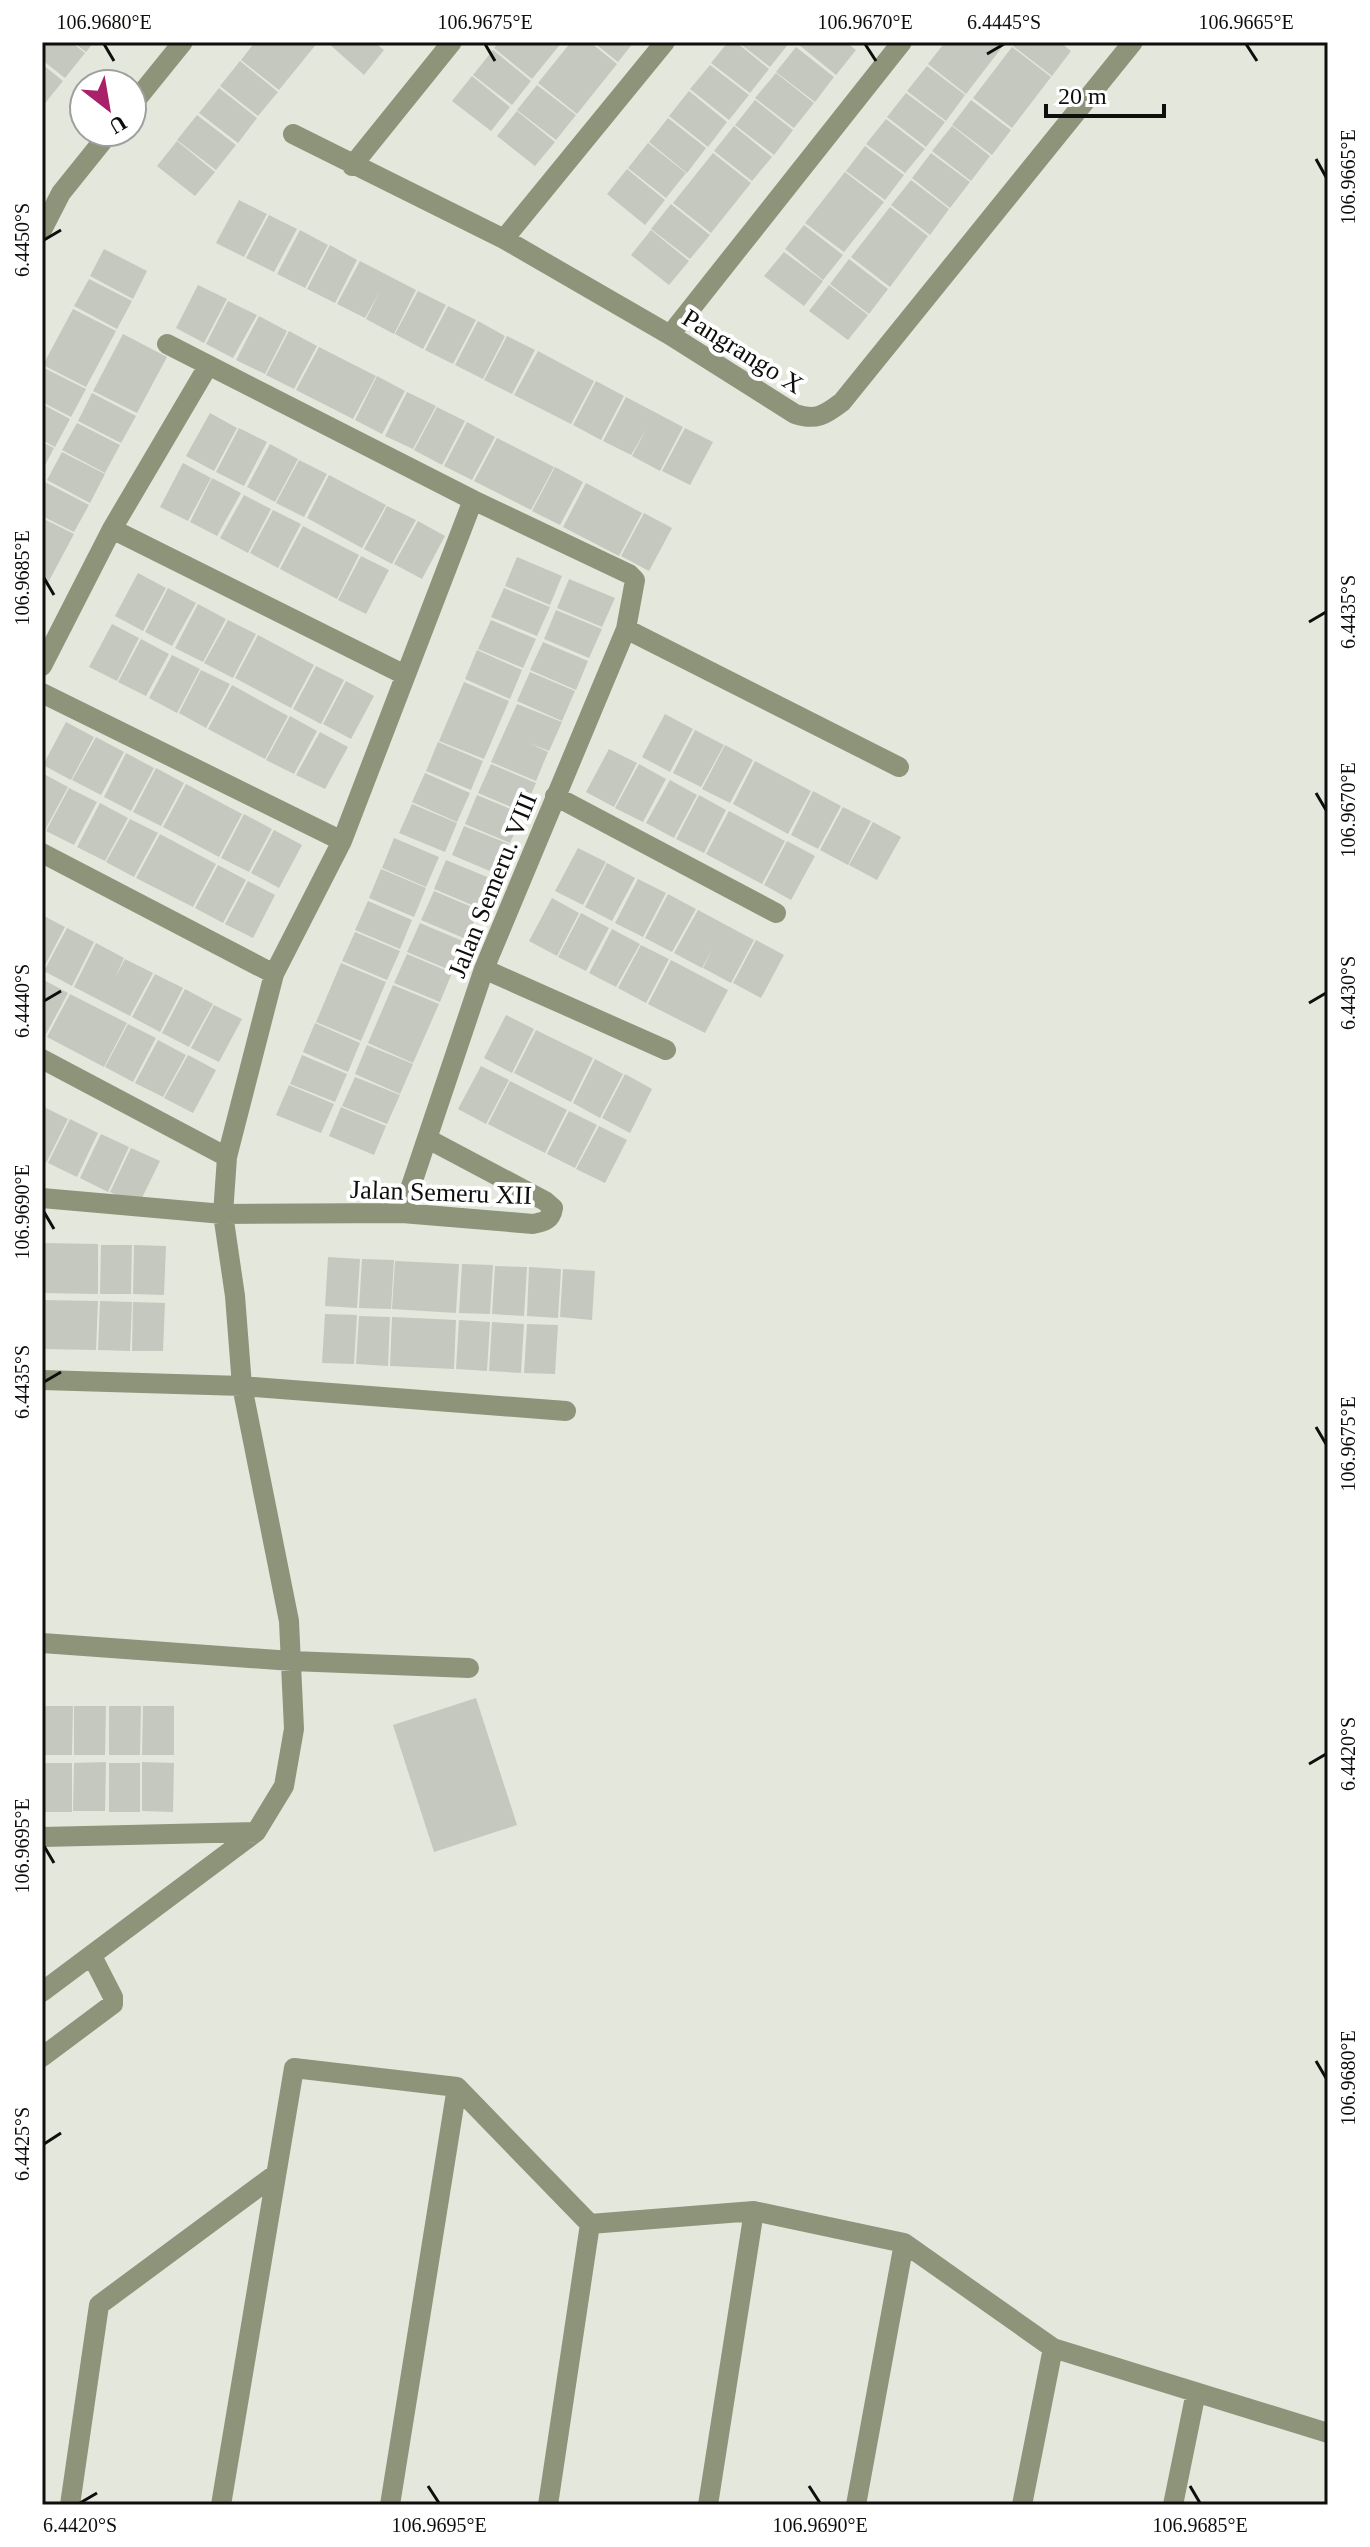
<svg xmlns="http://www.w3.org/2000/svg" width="1370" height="2547" viewBox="0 0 1370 2547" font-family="Georgia,serif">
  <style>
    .building { fill: #c5c8be }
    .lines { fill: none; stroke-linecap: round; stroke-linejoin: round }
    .minor { stroke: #8d947a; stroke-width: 20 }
    .ticks { fill: none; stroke: #0e0f0c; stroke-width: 3 }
    .labels { text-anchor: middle; stroke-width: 8; stroke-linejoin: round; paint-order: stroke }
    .street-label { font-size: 26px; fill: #0e0f0c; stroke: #fff }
    .neatline { fill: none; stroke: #0e0f0c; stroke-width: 3 }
    .ticks-label { font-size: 20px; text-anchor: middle; fill: #0e0f0c }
  </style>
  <rect width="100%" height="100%" fill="#e4e7dc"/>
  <path class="building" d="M42,42H71L85,53L65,78L42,60Z
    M73,42H94L86,52Z
    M255,42H318L279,90L241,60Z
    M327,42H374L384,50L364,75Z
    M499,42H562L532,79L494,48Z
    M571,42H590L617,64L577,114L538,83Z
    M593,42H634L618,62Z
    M728,42H736L769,69L750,93L711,63Z
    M738,42H790L770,67Z
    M800,42H846L856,50L836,75L798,44Z
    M945,42H1006L966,94L928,64Z
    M1016,42H1060L1071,51L1052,76L1013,46Z
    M796,47L834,77L815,102L776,72Z
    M1012,47L1051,77L1012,128L973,98Z
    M493,50L531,81L512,105L473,75Z
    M240,61L278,92L258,116L220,86Z
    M42,64L63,81L42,107Z
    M710,65L749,95L729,120L690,89Z
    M927,66L965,95L946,121L907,91Z
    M776,73L814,103L794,128L755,98Z
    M472,76L510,107L491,131L452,101Z
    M537,85L576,115L556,140L517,110Z
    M219,88L257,118L238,143L199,113Z
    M689,91L727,122L708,147L669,116Z
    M906,93L945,122L926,147L887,117Z
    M755,100L793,130L774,155L735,125Z
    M971,100L1011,130L992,155L952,125Z
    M517,111L555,142L535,166L497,136Z
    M197,115L236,145L216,170L177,140Z
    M668,118L706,148L687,173L649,142Z
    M886,119L925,149L905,173L866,144Z
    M734,126L772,157L752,181L714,151Z
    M952,126L990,156L971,181L932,151Z
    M177,141L215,172L195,196L157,166Z
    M648,143L686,173L666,198L628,168Z
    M865,146L904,175L885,200L846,171Z
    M713,153L751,183L711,233L673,203Z
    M931,153L970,182L950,208L912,178Z
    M627,169L665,200L645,225L607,194Z
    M845,172L884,202L844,252L805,223Z
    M911,180L949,209L930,235L891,205Z
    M239,200L267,214L244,257L216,243Z
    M671,204L710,235L690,259L651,229Z
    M890,207L928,236L890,287L851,257Z
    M269,215L297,229L274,272L246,258Z
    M804,225L843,255L823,280L785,249Z
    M300,230L328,245L305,288L277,274Z
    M651,230L689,261L669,285L631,255Z
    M330,245L357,260L335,303L307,289Z
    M104,249L147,271L133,299L90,276Z
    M784,252L823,281L804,306L764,276Z
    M849,259L888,289L869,314L830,284Z
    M360,261L416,290L394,334L366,319L380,291L365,318L337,304Z
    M89,279L132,301L117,329L74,306Z
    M198,285L227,299L204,343L176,328Z
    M829,285L868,315L848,340L809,311Z
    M418,291L446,305L423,349L395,334Z
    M228,301L257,315L233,358L206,344Z
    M448,306L476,320L453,364L425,350Z
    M73,309L116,331L86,387L43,365Z
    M259,316L287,331L265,374L236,360Z
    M478,321L505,336L483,379L455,365Z
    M289,331L317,346L294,389L266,375Z
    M123,334L167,357L137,413L93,391Z
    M507,336L535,350L512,394L484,380Z
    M319,347L376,376L353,419L296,390Z
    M538,351L594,381L571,424L514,395Z
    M42,367L86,389L71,417L42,402Z
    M377,376L405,391L382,434L355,420Z
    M596,381L624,396L601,440L573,425Z
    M407,392L436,406L413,449L385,436Z
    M92,393L136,416L121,443L78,421Z
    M626,397L683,427L660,471L632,456L647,428L631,455L603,441Z
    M42,404L70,419L55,447L42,440Z
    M437,407L465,421L442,465L414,450Z
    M210,413L237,428L214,471L186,456Z
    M467,422L495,437L472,480L444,466Z
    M77,423L120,445L105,473L62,450Z
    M239,428L267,442L244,486L216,472Z
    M685,428L713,442L690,485L662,471Z
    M497,438L554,467L531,510L474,481Z
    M42,442L54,448L42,471Z
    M270,444L298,459L275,502L247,487Z
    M62,452L105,474L90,503L47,480Z
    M299,460L327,474L304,517L276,503Z
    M183,463L211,478L188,521L160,507Z
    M555,467L583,482L560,525L532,511Z
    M329,475L386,505L362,548L307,518Z
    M212,478L241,493L217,536L190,522Z
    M45,482L89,505L74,532L42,516Z
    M586,483L642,513L619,556L563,527Z
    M244,495L271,509L248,553L220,538Z
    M387,506L416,520L392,564L364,549Z
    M273,510L301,524L278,568L250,553Z
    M644,513L672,528L649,571L621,556Z
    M42,518L74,534L42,594Z
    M418,521L445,536L422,579L394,564Z
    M303,526L359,555L337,599L280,569Z
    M361,556L389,570L366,614L338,600Z
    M517,557L562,576L550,605L505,586Z
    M138,573L166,588L143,631L115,616Z
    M569,579L615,598L602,627L557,608Z
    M168,588L196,603L172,646L145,632Z
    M504,588L550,607L537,636L491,617Z
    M198,604L226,619L203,662L175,648Z
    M556,610L602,629L589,658L544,639Z
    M228,620L256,634L233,678L204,663Z
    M491,620L536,639L523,668L478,649Z
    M112,624L139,638L117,681L89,667Z
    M258,635L314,665L291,708L235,678Z
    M141,639L169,654L146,696L118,682Z
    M543,642L588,661L576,690L530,670Z
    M477,650L522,670L510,699L465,679Z
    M172,655L200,669L177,713L149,698Z
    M316,666L344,680L321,724L293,709Z
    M201,670L230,684L206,728L179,713Z
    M530,672L575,691L562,721L517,701Z
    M346,681L374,696L351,739L323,724Z
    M464,682L509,701L484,759L439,741Z
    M232,685L288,716L265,759L208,729Z
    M517,704L562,722L549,751L529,743L548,752L536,781L491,762Z
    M665,714L693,729L670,772L642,757Z
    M290,716L317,731L294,774L266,760Z
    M66,722L94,737L71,780L43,765Z
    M695,730L724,745L701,787L673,773Z
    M320,732L348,747L325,789L296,775Z
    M96,737L124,752L101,795L72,780Z
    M438,742L483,761L471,790L426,771Z
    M725,745L753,760L730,803L702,789Z
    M609,749L637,763L614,807L586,792Z
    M126,753L154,768L131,811L104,797Z
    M755,761L811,791L788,834L733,804Z
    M491,764L536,783L523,812L478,793Z
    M639,764L666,779L643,822L615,808Z
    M156,768L184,783L161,826L133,812Z
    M42,773L68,787L45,830L42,829Z
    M425,773L470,793L457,822L412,802Z
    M670,780L697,795L674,838L646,823Z
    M186,784L242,814L219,857L163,827Z
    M69,788L97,802L74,845L46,831Z
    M813,791L841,806L818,849L791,835Z
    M477,795L523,814L510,843L465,824Z
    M699,795L726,810L704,853L676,839Z
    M100,803L128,818L105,861L77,847Z
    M412,804L457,823L445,852L399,833Z
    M843,807L871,821L848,865L820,850Z
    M729,811L785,841L762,884L706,854Z
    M244,814L272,829L249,872L221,858Z
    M130,819L158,833L134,877L106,862Z
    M873,822L901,837L877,880L849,865Z
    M464,826L509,844L497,874L452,855Z
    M274,830L302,845L279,888L251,873Z
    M160,834L216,864L193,907L136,878Z
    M394,838L439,857L426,887L382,868Z
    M787,841L815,856L791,900L764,885Z
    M578,848L606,862L583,905L555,891Z
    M446,860L492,879L479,908L434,889Z
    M607,863L635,878L612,921L585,907Z
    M218,865L246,880L223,923L195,908Z
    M381,869L426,888L414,917L369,898Z
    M638,879L666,893L643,937L615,923Z
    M248,881L275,895L253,938L225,924Z
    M434,891L479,910L466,939L421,920Z
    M668,894L696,909L672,952L645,938Z
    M552,898L579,913L557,956L529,941Z
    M368,901L412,920L400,949L355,930Z
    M698,910L754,940L731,983L703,968L713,948L702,968L674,953Z
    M581,913L609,928L586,971L558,957Z
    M42,915L65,927L42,971Z
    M420,923L465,942L452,971L407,952Z
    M67,928L94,942L72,986L44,971Z
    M612,929L640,944L616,987L589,973Z
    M355,932L400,951L387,980L342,961Z
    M756,940L784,955L761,998L733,983Z
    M96,943L124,958L115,978L125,959L153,973L130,1016L74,987Z
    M641,945L669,959L646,1003L618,988Z
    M407,954L452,973L440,1002L394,983Z
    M671,960L728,990L705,1033L648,1004Z
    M341,963L386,982L361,1041L316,1022Z
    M155,974L183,988L160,1032L132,1017Z
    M42,979L68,993L45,1036L42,1035Z
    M393,985L439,1004L413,1063L368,1043Z
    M185,989L213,1004L189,1047L162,1033Z
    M70,994L127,1023L104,1067L47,1037Z
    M214,1005L242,1019L219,1062L191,1048Z
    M506,1015L534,1029L512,1073L484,1058Z
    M315,1023L360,1043L348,1072L303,1052Z
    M128,1024L156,1038L133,1082L105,1067Z
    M536,1030L593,1058L571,1102L514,1073Z
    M158,1040L186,1055L163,1097L135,1083Z
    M367,1045L413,1064L400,1094L355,1074Z
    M188,1055L216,1070L193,1113L164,1098Z
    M302,1055L347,1074L335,1102L290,1084Z
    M595,1059L623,1074L600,1118L573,1103Z
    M481,1066L509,1080L486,1124L458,1109Z
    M625,1074L652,1089L630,1133L602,1118Z
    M355,1077L400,1095L387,1124L342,1106Z
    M510,1081L567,1110L545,1153L488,1124Z
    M289,1085L334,1104L321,1133L276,1115Z
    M42,1106L68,1119L46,1163L42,1161Z
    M341,1107L386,1126L374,1155L329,1136Z
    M569,1111L597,1125L575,1168L547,1154Z
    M70,1119L98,1133L77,1177L48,1163Z
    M599,1126L627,1140L605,1183L576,1169Z
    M101,1134L129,1147L108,1192L80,1178Z
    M131,1148L160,1161L138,1206L110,1192Z
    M42,1243L98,1244V1294L42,1293Z
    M101,1245H132L131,1294H100Z
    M134,1245L166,1246L164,1295L133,1294Z
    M328,1257L360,1259L357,1308L325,1306Z
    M362,1259L394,1260L391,1309L359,1308Z
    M395,1261L459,1264L456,1313L392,1309Z
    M462,1264L493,1265L490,1314L459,1313Z
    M495,1266L527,1267L524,1316L492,1314Z
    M529,1267L561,1269L558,1318L527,1316Z
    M563,1269L595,1271L592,1320L560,1317Z
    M42,1300L98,1301L96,1350L42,1349Z
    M100,1301L132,1302L130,1351L98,1350Z
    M133,1302L165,1303L163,1351H132Z
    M325,1314L357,1315L354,1364L322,1363Z
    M359,1316L390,1317L388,1366L356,1364Z
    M392,1317L456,1320L454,1369L390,1366Z
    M459,1320L490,1322L487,1371L456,1369Z
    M492,1322L524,1324L521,1373L489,1371Z
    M527,1324L558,1325L555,1374L524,1373Z
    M476,1698L517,1825L434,1852L393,1725Z
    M42,1706H73L72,1755H42Z
    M74,1706H106L105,1755H74Z
    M109,1706H141L140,1755H109Z
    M143,1706H174V1755H142Z
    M106,1762L105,1811H73L74,1763Z
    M142,1762L174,1763L173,1812L142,1811Z
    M42,1763H72V1812H42Z
    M109,1763H140V1812H109Z"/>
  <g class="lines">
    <path class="minor" d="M132,105L183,42
      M293,134L504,239L670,335L795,414C816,421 825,415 842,402L1133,42
      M352,166L452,42
      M42,230L61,193L110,132
      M504,239L665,42
      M670,335L902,42
      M167,344L473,500L629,574L635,580L626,629L484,969L402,1213
      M112,529L405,675
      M626,629L899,767
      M42,666L112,529L208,366
      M42,693L342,841
      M555,796L776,913
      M42,853L274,974
      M484,969L666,1050
      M42,1059L227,1157
      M42,1198L223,1214L402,1213L533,1224C544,1222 551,1220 553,1208L545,1201L428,1139
      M42,1380L242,1386L566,1411
      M42,1643L292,1661L469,1668
      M42,1837L256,1832
      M42,1992L256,1832L284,1786L294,1729L289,1621L242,1386L235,1296L223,1214L227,1157L274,974L342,841L473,500
      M42,2057L113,2004V1997L93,1958
      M457,2087L590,2224L548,2505
      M754,2211L904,2243L856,2505
      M590,2224L754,2211L708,2505
      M904,2243L1053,2348L1328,2433
      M70,2505L99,2305L276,2174
      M221,2505L294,2068L457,2087L390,2505
      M1022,2505L1053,2348
      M1173,2505L1196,2392"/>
  </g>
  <path class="ticks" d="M104,44L114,61M485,44L495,61M865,44L876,61M1246,44L1257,61M987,54L1004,44M1316,159L1326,177M44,240L61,230M44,578L54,595M1309,622L1326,612M1316,793L1326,810M44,1001L61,991M1309,1003L1326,993M44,1212L54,1229M44,1382L61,1372M1316,1427L1326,1444M1309,1764L1326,1754M44,1846L54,1863M1316,2061L1326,2078M44,2144L61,2133M428,2486L439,2503M809,2486L820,2503M1190,2486L1200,2503M80,2503L97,2493"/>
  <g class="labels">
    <g class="street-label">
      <text transform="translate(743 351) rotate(32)" y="9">Pangrango X</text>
      <text transform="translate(492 885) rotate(-68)" y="9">Jalan Semeru. VIII</text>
      <text transform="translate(441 1192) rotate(2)" y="9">Jalan Semeru XII</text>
    </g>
  </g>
  <rect width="1370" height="2547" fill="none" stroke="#ffffff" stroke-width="88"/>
  <g transform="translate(108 108) rotate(149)"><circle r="38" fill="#ffffff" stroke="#9f9f9e" stroke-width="2"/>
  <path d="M0-6L14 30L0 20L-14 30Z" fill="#a82169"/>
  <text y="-12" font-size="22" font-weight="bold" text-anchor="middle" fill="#0e0f0c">U</text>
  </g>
  <path d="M1046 104v12h118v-12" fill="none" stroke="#0e0f0c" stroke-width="4"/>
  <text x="1058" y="104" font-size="24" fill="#0e0f0c" stroke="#ffffff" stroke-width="6" paint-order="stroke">20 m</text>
  <rect x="44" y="44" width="1282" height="2459" class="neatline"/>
  <g class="ticks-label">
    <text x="104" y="29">106.9680°E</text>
    <text x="485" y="29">106.9675°E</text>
    <text x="865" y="29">106.9670°E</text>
    <text x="1004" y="29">6.4445°S</text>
    <text x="1246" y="29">106.9665°E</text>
    <text transform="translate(1348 177) rotate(-90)" y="7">106.9665°E</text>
    <text transform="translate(22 240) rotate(-90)" y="7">6.4450°S</text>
    <text transform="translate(22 578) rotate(-90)" y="7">106.9685°E</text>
    <text transform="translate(1348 612) rotate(-90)" y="7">6.4435°S</text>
    <text transform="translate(1348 810) rotate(-90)" y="7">106.9670°E</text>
    <text transform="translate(1348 993) rotate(-90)" y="7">6.4430°S</text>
    <text transform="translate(22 1001) rotate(-90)" y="7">6.4440°S</text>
    <text transform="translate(22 1212) rotate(-90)" y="7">106.9690°E</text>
    <text transform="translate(22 1382) rotate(-90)" y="7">6.4435°S</text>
    <text transform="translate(1348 1444) rotate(-90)" y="7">106.9675°E</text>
    <text transform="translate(1348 1754) rotate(-90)" y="7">6.4420°S</text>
    <text transform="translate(22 1846) rotate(-90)" y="7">106.9695°E</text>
    <text transform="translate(1348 2078) rotate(-90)" y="7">106.9680°E</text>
    <text transform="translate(22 2144) rotate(-90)" y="7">6.4425°S</text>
    <text x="80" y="2532">6.4420°S</text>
    <text x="439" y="2532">106.9695°E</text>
    <text x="820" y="2532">106.9690°E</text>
    <text x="1200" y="2532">106.9685°E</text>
  </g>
</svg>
